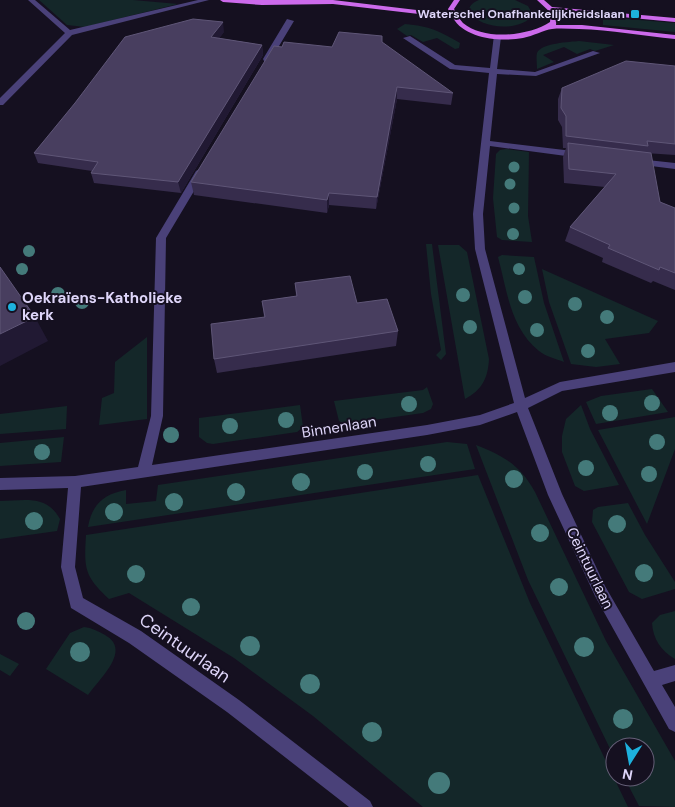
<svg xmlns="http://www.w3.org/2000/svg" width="675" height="807" viewBox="0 0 675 807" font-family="'DM Sans',sans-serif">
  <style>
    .green { fill: #142729 }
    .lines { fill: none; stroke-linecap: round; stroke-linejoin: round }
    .minor { fill: #4a4179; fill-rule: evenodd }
    .major { fill: #cc6aeb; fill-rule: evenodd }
    .tree { fill: #447a7a }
    .wall { fill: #362c4c }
    .shaded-wall { fill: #211933 }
    .building { fill: #483e5f; stroke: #5f5677 }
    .poi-dot { fill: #1db1dd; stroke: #151020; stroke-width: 2 }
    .labels { text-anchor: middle; stroke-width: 4; stroke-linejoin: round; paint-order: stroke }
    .far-poi-label { font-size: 12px; font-weight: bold; fill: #ded5f9; stroke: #151020; text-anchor: end }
    .poi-label { font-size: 15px; font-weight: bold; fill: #ded5f9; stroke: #151020; text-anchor: start }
    .street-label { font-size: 15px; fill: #ded5f9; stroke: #151020 }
    .near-street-label { font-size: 18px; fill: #ded5f9; stroke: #151020 }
  </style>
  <rect width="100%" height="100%" fill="#151020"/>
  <path class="green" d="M39,0H133L178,4L85,27L67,25Z
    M479,0H515L528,6L533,15C520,32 480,30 469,11C469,5 474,2 479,0Z
    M603,17L675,23V32L603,25Z
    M405,24C430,26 439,31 460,43L459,48L455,49L437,38L423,42L411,35L407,36L397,29Z
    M579,41L614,45L595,51L590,49L577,54L564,47L543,55L554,62L537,69C537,64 536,57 537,53C541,43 570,42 579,41Z
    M506,149L529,152L528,216L532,242L502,240L497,237L493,198L496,154L500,150Z
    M426,244H432L446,354L441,360L436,355L441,350L431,294Z
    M438,245H459L467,252L489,359C488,378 482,390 465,399Z
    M502,255L534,257L544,303L564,362C556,359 545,356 539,351C510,328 507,290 498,257Z
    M542,269L658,321L649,333L605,339L620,364L596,367L571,364L549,302Z
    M147,337V419L99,425L102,398L114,393L115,362Z
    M427,387L433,404L431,409L423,413L345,424L339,421L334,401L423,390Z
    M652,389L668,412L596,424L586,402L601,396Z
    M300,405L303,427L297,432L213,444L207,443L199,437V418Z
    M581,405L590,429L619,485L584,491L575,486L562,452V436L566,419Z
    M67,406L66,429L0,434V414Z
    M675,417V449L647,524L598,430Z
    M64,437L61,462L0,466V443Z
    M447,442L467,444L475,469L88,527C92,504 104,494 126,490V504L156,501L158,485Z
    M476,445C504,456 520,465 535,492L606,641L675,761V807L639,806L624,777H645V747H615V759L528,580Z
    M478,475L530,603L628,807H423L313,716L234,658L129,593L109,599C84,576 84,568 86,535Z
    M0,501C25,501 46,494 60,519L57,531L0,539Z
    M628,503L645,535L675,582V589L642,599L629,592L592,522L593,510L598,507Z
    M675,611V659C661,651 653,639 652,623L660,615Z
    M84,627C92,628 98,631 105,635C132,650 100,678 88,695L46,669L70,633Z
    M0,654L19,664L10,676L0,670Z"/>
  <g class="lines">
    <path class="minor" d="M28,0H35L70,30L198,0H209L72,35L3,105H0V98L65,33Z
      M287,19L294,21L270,61H264L263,59Z
      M494,35L501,37L497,69L535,72L593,51L600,53L536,76L497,74L490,141L581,152L585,155L581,158L490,146L483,214L485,249L525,398L560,382L675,362V372L562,391L528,408L562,494L605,586L654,671L675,665V681L662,685L675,707V732L669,729L595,596L548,495L517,412L480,425L427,435L81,487L75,567L83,598L141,631L239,700L370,801L373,807H349L227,712L129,643L71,608L61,567L68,488L0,490V478L75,476L138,467L151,416L156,238L196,171L201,168L206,171L166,238L163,416L152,465L427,425L480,415L514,403L475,249L473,214L489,73L450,69L403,38L410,36L455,65L490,68Z
      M638,159L675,163V169L635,164V160Z"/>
    <path class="major" d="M220,0H333L450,14L448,9L454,0H460L454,9C457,13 459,19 463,23C484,41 529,36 550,22L551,13L537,0H544L552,7L675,18V22L557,11L556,25H582L675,35V39C643,36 611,30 579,29C570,29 561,28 552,29C544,30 533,36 523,38C501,42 465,39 453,18L333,4L262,5L223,2Z"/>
  </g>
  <g class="tree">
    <circle cx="514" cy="167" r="5.5"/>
    <circle cx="510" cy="184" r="5.5"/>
    <circle cx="514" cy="208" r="5.5"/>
    <circle cx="513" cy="234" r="6"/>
    <circle cx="29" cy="251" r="6"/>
    <circle cx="22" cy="269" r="6"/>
    <circle cx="519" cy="269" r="6"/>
    <circle cx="58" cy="294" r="7"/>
    <circle cx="463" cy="295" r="7"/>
    <circle cx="525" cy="297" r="7"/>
    <circle cx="82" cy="302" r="7"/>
    <circle cx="575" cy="304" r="7"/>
    <circle cx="607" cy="317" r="7"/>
    <circle cx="470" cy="327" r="7"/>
    <circle cx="537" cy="330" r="7"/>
    <circle cx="588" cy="351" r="7"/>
    <circle cx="652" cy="403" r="8"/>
    <circle cx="409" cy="404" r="8"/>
    <circle cx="610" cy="413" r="8"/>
    <circle cx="286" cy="420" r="8"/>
    <circle cx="230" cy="426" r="8"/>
    <circle cx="171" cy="435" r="8"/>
    <circle cx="657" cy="442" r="8"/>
    <circle cx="42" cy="452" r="8"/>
    <circle cx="428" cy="464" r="8"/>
    <circle cx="586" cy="468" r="8"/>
    <circle cx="365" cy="472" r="8"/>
    <circle cx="649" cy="474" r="8"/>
    <circle cx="514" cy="479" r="9"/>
    <circle cx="301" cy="482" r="9"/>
    <circle cx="236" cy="492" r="9"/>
    <circle cx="174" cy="502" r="9"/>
    <circle cx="114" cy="512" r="9"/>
    <circle cx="34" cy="521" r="9"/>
    <circle cx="617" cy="524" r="9"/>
    <circle cx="540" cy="533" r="9"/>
    <circle cx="644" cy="573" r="9"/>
    <circle cx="136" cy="574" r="9"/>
    <circle cx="559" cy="587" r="9"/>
    <circle cx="191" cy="607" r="9"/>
    <circle cx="26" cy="621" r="9"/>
    <circle cx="250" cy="646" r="10"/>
    <circle cx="584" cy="647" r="10"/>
    <circle cx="80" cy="652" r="10"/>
    <circle cx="310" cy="684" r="10"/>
    <circle cx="623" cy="719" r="10"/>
    <circle cx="372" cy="732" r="10"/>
    <circle cx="439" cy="783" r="11"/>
  </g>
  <path class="wall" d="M224,32L219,38L262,45L263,55L181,193L94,183L91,173L92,171L38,163L34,153Z
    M282,47H332L453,93L451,105L397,99L376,209L329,205L327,213L194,195L191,182Z
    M675,66V155L645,153L660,202L675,208V290L653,281L651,283L602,262L603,258L565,241L570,227L605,187L564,183L563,157L566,148H563L562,127L558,120V99L562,88Z
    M295,283L357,303L398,331L396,346L217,373L214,359L264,317L262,301L296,296Z"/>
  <path class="shaded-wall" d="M223,22L224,32L213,47L211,37Z
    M262,45L263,55L181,193L178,182Z
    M397,87V99L376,209L377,197Z
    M329,193V205L327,213V200Z
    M35,317L48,341L0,366V334Z"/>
  <path class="building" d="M193,19L223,22L211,37L262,45L178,182L91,173L98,162L34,153L75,103L125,37Z
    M339,32L382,36V42L453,93L397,87L377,197L329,193L327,200L191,182L274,46L282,47L284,42L332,47Z
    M626,61L675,66V144L647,141L648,146L566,136V116L561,108L562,88Z
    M568,143L651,153L660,202L675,208V273L660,267L659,270L608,248L610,245L570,227L616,174L569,169Z
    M0,267L35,317L0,334Z
    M350,276L357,303L387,299L398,331L214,359L211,324L265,317L262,301L297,296L295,283Z"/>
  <g class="poi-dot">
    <rect x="630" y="9" width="10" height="10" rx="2.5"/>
    <circle cx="12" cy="307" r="5"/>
  </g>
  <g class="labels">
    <g class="far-poi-label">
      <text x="625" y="18">Waterschei Onafhankelijkheidslaan</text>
    </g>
    <g class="poi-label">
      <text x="22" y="303">Oekraïens-Katholieke<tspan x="22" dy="17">kerk</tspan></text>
    </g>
    <g class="street-label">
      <text transform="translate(339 427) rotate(-9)" y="5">Binnenlaan</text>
      <text transform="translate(590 568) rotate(64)" y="5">Ceintuurlaan</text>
    </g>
    <g class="near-street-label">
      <text transform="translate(185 648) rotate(35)" y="6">Ceintuurlaan</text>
    </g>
  </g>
  <g transform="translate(630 762) rotate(191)"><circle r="24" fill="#151020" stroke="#655f77"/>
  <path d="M0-4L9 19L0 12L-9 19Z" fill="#1db1dd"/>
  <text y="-8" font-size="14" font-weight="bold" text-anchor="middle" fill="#ded5f9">N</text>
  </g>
</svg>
